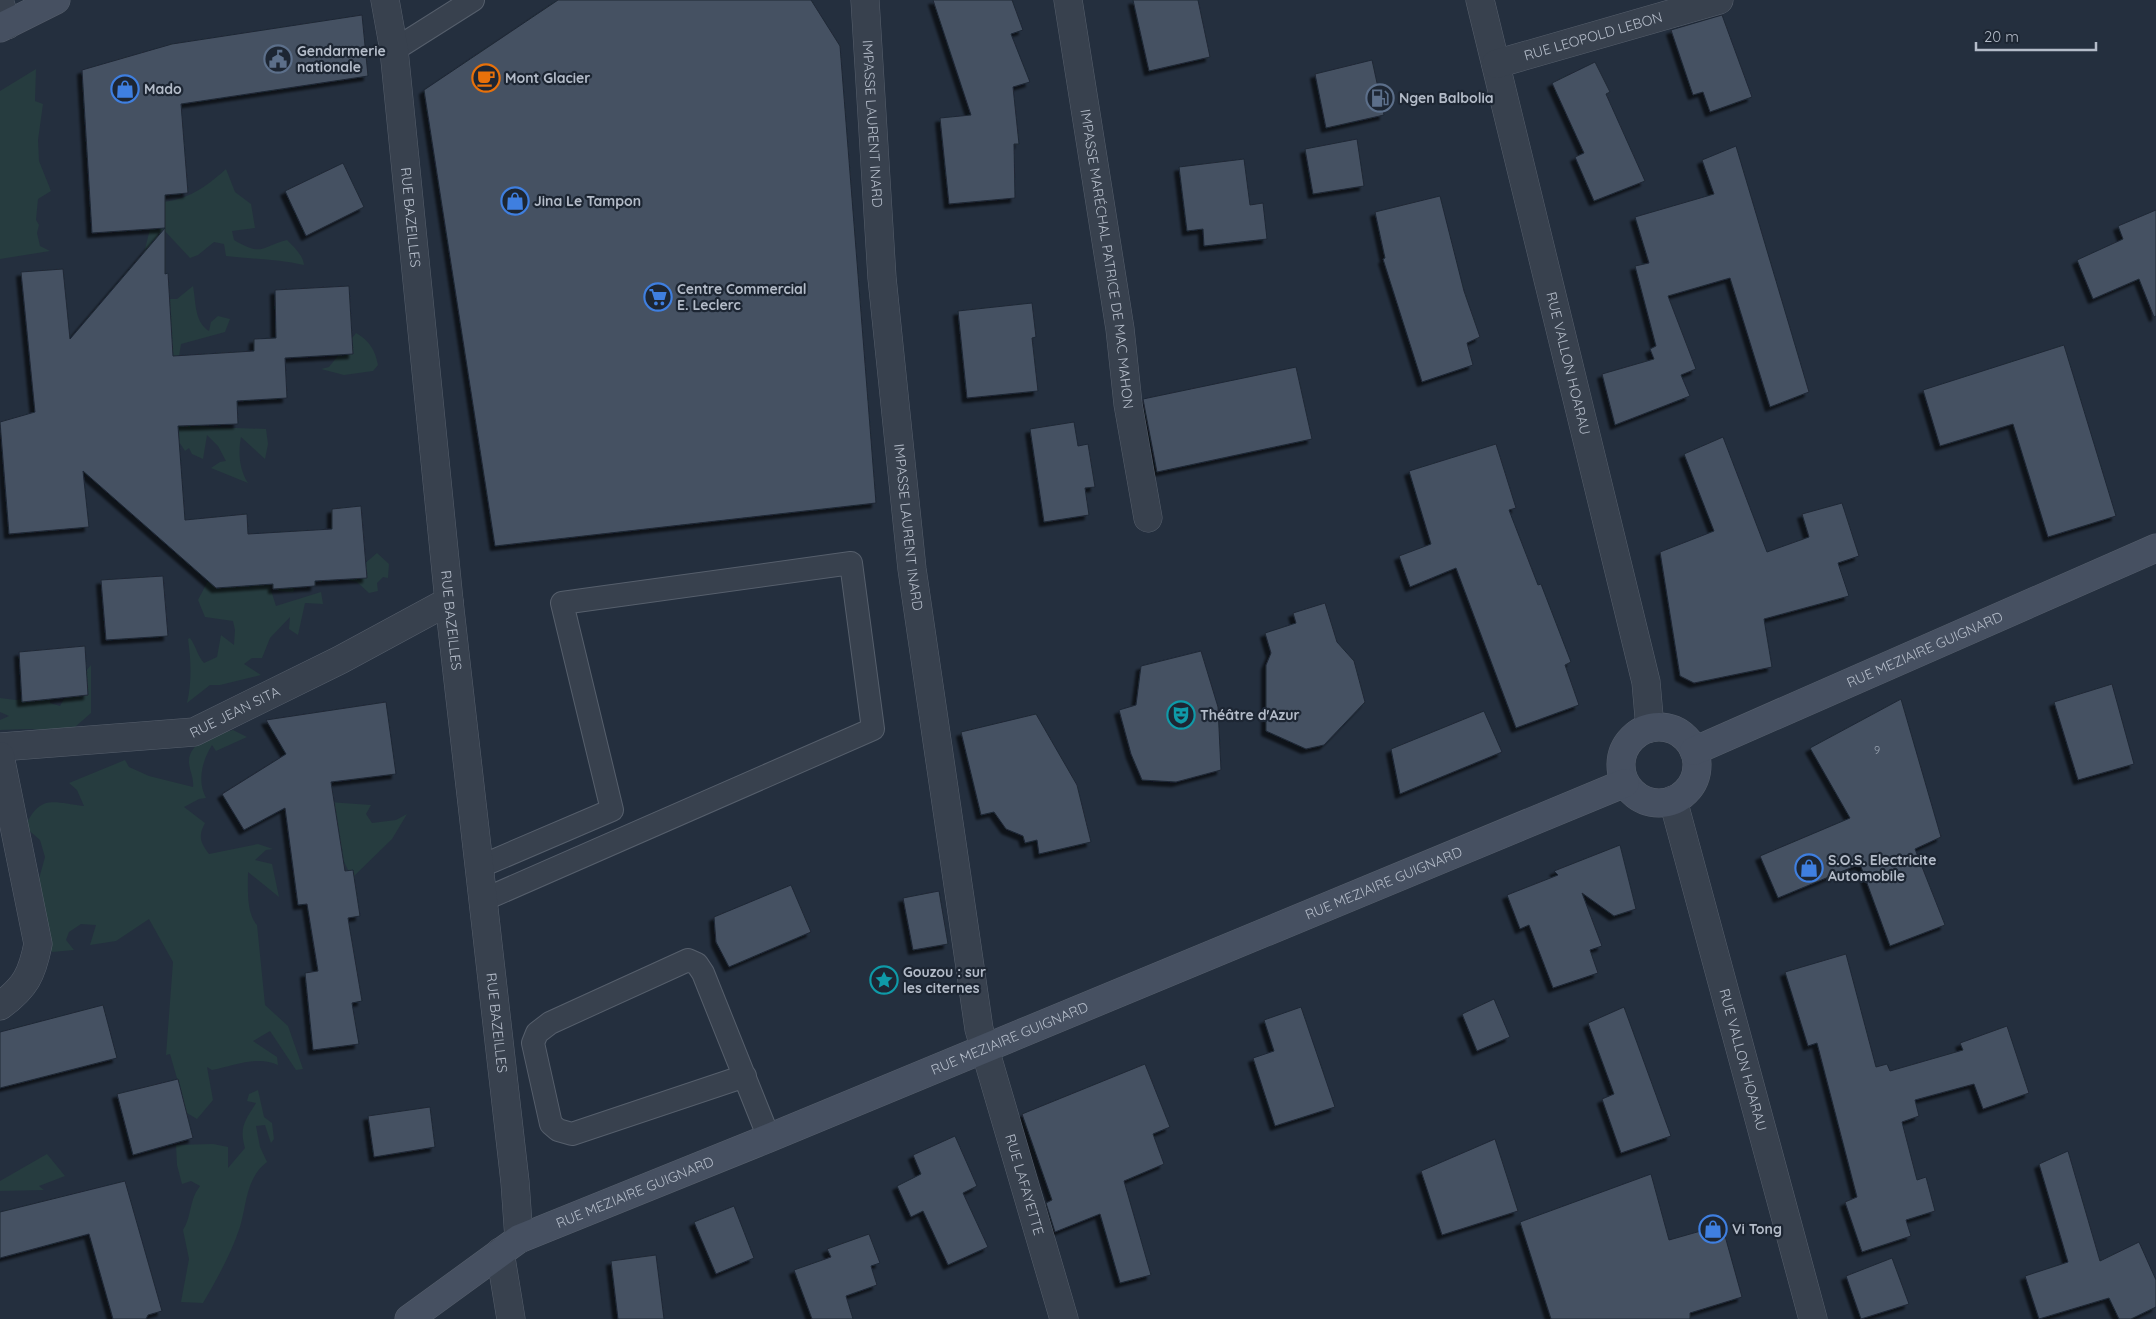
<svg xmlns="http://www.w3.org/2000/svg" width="2156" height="1319" viewBox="0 0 2156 1319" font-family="Quicksand,sans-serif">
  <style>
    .green { fill: #263c3f }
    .building { fill: #455162; stroke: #1f2835; filter: url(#shadow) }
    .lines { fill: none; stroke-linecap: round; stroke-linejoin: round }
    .lane-casing { stroke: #565f6c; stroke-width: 24 }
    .street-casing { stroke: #565f6c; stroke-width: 29 }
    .secondary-casing { stroke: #565f6c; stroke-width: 29 }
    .lane { stroke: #38414e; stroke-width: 22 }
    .street { stroke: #38414e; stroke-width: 28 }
    .secondary { stroke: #465061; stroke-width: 28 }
    .labels { text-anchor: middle; stroke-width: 4.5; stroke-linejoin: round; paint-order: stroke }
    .number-label { font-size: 11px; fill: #98a1af }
    .street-label { font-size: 14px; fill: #b4bcc9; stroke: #1d2633 }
    .poi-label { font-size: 14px; font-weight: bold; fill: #b4bcc9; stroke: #1d2633; text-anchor: start }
  </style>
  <defs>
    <filter id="shadow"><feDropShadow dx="-4.5" dy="4.5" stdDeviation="1" flood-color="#0009"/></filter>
  </defs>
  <rect width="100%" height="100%" fill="#242f3e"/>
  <path class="green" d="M36,69L35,101L43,104L38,140L39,161L51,191L38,199L36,220L39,225L37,233L40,246L50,251L0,259V91Z
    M226,169L235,192L251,204L255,228L232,231L234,240C263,257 260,247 287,240C294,247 303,255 304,265C278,259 252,259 226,256L224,244L214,242L198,255L190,258L163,229L142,261L154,213L160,202C187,201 207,186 226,169Z
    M193,286C196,301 194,322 209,331L211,322L218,316L230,319L225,332L181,344L179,356L171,366L165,299H177Z
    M356,333C370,341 375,350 378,365L373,371L344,375L321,369L329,367Z
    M186,423L209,427L266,429L268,444L265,459L241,437C238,452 239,469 248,483L211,468L220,462L226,461L218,446L207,435L203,459L192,454L189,448L185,451L170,428Z
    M377,553L389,564L388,578L383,577L377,583L378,591L369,593L357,582L328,576L363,565Z
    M211,575L300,579L293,592L279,591L268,581L276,606L321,592L323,604L305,603L298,635L289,629L290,617L270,638L262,658H252L244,664L261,675L220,685H210L187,703C192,681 191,660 188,639L190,638C196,646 197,655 204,663L217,657L221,635L234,645L235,630L233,621L205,617L198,600Z
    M91,665V713L59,741C48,724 18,730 0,730V720L9,716L0,712V698L16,700L51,694L50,703L60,706L67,693Z
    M233,730L247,737L216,751L212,745C202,761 197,781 206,798L199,799L184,807L205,823C198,836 200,842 209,854L258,844L273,849L266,850L255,860L272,864L279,897L248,872C248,888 246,913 257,925L265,1005L288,1026L303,1069L296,1070L270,1031L253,1041L277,1057L278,1065C258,1055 233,1066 212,1070L207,1067L213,1100L197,1119L187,1113L170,1054L166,1055L173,962L149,919L116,941L90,945L96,925L81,924L69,932L66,940L74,950L52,952L42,941L37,886L45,857L40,840L25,827C40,794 52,802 84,806L77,790L69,783L125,760L129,767L149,776L193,787C194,778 190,772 189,763C188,741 216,735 233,730Z
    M314,801L371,805L366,814L372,823L396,820L407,814L392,839L352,878Z
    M258,1090L264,1117L272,1123L274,1139L271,1143L265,1125L256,1126L260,1147L267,1162C246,1178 247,1203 240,1227C231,1254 217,1279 203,1303L181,1302L189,1259L183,1230C192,1216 189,1200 200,1186L191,1181L182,1184L177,1165L176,1145L213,1144L228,1147V1168L245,1148C239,1127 245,1121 256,1103L247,1101L249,1094Z
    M47,1154L65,1176L39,1186L44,1190L0,1191V1181Z"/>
  <path class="building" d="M558,0H811L840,46L876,503L495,546L424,90Z
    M933,0H1012L1023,30L1011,34L1030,82L1013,87L1019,144H1014L1015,198L949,204L940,118L971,115Z
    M1133,0H1198L1210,57L1149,71Z
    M362,15L368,76L181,104L188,193L165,195V228L92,233L82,70L172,44Z
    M1722,15L1752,97L1710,112L1703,92L1693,95L1671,30Z
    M1372,60L1384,115L1326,128L1315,74Z
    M1595,62L1610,92L1606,94L1645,181L1594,201L1575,157L1584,153L1552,83Z
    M1357,139L1364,186L1313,194L1305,149Z
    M1736,146L1809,392L1770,407L1730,278L1668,296L1696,369L1681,375L1690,396L1615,425L1602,374L1654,359L1650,349L1656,346L1635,266L1649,263L1635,217L1714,194L1702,160Z
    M1244,159L1250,205L1263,203L1267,239L1204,246L1203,229L1187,231L1179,167Z
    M343,163L364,207L306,236L285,191Z
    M1440,196L1464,291L1480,337L1467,343L1473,365L1422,382L1383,259L1385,258L1375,212Z
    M2156,210V316L2154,317L2139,279L2093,299L2077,260L2123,239L2118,226Z
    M165,228V274L168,273L173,356L254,351V339L276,338L275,290L349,286L353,354L285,358L287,398L237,401L238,424L178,426L185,520L247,514L248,534L332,529V509L361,506L367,578L315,581V586L273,589V584L216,588L83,471L89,527L9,534L0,422L35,412L21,272L63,269L70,339Z
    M1032,303L1036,337L1032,338L1038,391L967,398L958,311Z
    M2064,345L2116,516L2048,537L2013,424L1940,446L1923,390Z
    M1296,367L1312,439L1157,472L1143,399Z
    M1074,422L1078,446L1088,444L1095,487L1085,488L1089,515L1044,522L1030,429Z
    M1723,437L1767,552L1809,537L1802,514L1842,503L1859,556L1838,563L1849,596L1764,619L1772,667L1694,683L1680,676L1660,552L1714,531L1684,454Z
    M1496,444L1516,508L1509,510L1538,585L1541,584L1571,662L1565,665L1579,705L1516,728L1456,568L1410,587L1399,556L1431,544L1409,471Z
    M163,576L168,636L106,640L101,580Z
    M1325,603L1337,642L1354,661L1365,702L1324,745L1306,749L1266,731V665L1271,653L1265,633L1296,623L1293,613Z
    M85,646L88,695L22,702L19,652Z
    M1201,651L1218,707L1221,770L1176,782L1142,780L1131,754L1119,710L1136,705L1141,666Z
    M2112,684L2134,764L2078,780L2054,702Z
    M1901,699L1941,837L1915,849L1945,925L1890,946L1860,864L1778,898L1760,856L1850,818L1810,748Z
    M386,702L396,774L331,782L345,871L353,870L360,916L348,918L362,1001L352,1003L359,1044L313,1050L305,973L318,971L307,904L298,905L285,808L244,830L222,794L286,754L266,720Z
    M1484,711L1502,752L1400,794L1391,749Z
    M1036,714L1077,785L1091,842L1039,854L1037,840L1025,843L1023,836L1006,829L994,812L981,815L961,732Z
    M1620,845L1636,909L1614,916L1582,893L1602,946L1590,950L1598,973L1553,988L1529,925L1520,929L1507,895L1558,875L1554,871Z
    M791,885L811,932L729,967L716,942L714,917Z
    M939,891L948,944L913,950L903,898Z
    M1846,954L1876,1067L1887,1064L1890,1071L1963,1050L1960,1043L2007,1026L2029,1093L1983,1109L1974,1084L1915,1100L1919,1116L1902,1122L1917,1180L1926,1177L1935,1211L1906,1220L1911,1236L1862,1252L1845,1202L1857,1197L1817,1043L1808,1046L1785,972Z
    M1494,999L1510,1037L1477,1051L1462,1014Z
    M103,1005L117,1058L0,1088V1032Z
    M1301,1007L1335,1107L1275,1126L1253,1058L1274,1051L1264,1020Z
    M1624,1007L1671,1136L1621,1153L1602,1099L1614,1094L1588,1023Z
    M1145,1064L1170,1127L1153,1134L1164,1164L1124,1181L1151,1275L1120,1283L1100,1214L1055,1232L1046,1203L1052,1200L1022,1114Z
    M178,1079L193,1138L133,1155L117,1094Z
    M430,1107L435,1147L374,1157L368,1116Z
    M955,1136L977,1186L963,1193L988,1247L948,1265L923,1211L911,1217L897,1186L921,1174L913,1155Z
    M1495,1139L1518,1211L1442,1235L1421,1171Z
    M2068,1151L2100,1261L2139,1242L2156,1280V1307L2131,1319H2119L2109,1298L2039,1319L2025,1276L2068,1262L2039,1164Z
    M1651,1174L1669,1240L1722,1225L1742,1297L1690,1313V1319H1551L1520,1222Z
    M125,1181L162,1311L148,1315L146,1319H113L89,1234L0,1258V1212Z
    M734,1206L754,1258L716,1274L694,1222Z
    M869,1234L880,1263L871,1266L877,1285L846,1296L853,1319H812L794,1270L831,1257L827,1249Z
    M656,1255L664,1319H618L611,1261Z
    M1892,1258L1909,1304L1861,1319L1846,1276Z"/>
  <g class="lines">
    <g class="lane-casing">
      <path id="lane" d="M394,50L473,0
        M479,867L612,810L562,603L851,563L873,729L483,900
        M745,1076L572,1134L558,1130L551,1124L533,1043L537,1033L550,1023L688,960L697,964L703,973L769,1138"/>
    </g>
    <g class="street-casing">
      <g id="street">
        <path id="s1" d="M385,0L394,50L449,601L515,1182L519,1239"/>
        <path id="s2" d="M865,0L882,278L912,569L979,1029L1064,1319"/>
        <path id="s3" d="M1068,0L1120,329L1128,404L1148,518"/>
        <path id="s4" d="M1480,0L1646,682L1650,728"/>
        <path d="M0,3L7,25"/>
        <path id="s5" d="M1496,64L1719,0"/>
        <path id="s6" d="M0,747L194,732L340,660L449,601"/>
        <path d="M0,756L38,944C32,974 26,987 0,1006"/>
        <path id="s7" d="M1673,800L1813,1319"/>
        <path d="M500,1252L511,1319"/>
      </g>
    </g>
    <g class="secondary-casing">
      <g id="secondary">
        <path d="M0,28L56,0"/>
        <circle cx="1659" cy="765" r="38"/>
        <path id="s8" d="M1694,751L2156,548"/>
        <path id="s9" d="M409,1319L519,1239L769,1138L1625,783"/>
      </g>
    </g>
    <use href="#lane" class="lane"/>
    <use href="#street" class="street"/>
    <use href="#secondary" class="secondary"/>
  </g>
  <defs>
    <g id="civic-ring" transform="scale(1.4375)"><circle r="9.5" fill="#1d2633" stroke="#5c6f8a" stroke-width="1.5"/><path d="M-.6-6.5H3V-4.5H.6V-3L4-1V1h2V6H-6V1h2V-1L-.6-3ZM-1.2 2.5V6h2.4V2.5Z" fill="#5c6f8a"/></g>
    <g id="cafe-ring" transform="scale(1.4375)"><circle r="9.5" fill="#1d2633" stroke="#e8710a" stroke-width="1.5"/><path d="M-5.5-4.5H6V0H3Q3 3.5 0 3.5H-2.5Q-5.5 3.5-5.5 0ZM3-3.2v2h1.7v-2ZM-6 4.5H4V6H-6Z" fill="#e8710a"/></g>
    <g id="shop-ring" transform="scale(1.4375)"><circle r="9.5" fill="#1d2633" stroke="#3f7fe0" stroke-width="1.5"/><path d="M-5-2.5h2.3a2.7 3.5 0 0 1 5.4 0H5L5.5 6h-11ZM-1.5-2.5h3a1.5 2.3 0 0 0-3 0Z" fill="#3f7fe0"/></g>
    <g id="fuel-ring" transform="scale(1.4375)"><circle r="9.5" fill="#1d2633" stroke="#5c6f8a" stroke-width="1.5"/><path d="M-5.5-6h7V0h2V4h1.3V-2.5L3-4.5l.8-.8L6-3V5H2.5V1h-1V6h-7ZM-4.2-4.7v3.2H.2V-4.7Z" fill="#5c6f8a"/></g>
    <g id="supermarket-ring" transform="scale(1.4375)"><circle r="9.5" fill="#1d2633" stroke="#3f7fe0" stroke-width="1.5"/><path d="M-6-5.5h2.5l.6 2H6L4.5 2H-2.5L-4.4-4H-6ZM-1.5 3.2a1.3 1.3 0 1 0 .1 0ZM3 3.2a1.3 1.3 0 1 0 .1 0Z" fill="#3f7fe0"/></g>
    <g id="theatre-ring" transform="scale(1.4375)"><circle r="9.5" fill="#1d2633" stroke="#0f9aa8" stroke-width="1.5"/><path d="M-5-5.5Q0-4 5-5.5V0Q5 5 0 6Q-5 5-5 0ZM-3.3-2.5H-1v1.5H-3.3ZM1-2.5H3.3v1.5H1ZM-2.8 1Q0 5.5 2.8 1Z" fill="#0f9aa8"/></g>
    <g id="sight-ring" transform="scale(1.4375)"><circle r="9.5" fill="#1d2633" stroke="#0f9aa8" stroke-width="1.5"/><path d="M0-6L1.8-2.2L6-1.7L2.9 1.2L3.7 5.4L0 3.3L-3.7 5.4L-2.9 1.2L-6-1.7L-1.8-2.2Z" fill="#0f9aa8"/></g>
  </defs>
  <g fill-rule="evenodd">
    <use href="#civic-ring" x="278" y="59"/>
    <use href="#cafe-ring" x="486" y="78"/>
    <use href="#shop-ring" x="125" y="89"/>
    <use href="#fuel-ring" x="1380" y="98"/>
    <use href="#shop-ring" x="515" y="201"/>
    <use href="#supermarket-ring" x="658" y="297"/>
    <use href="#theatre-ring" x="1181" y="715"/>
    <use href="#shop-ring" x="1809" y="868"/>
    <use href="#sight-ring" x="884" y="980"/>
    <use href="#shop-ring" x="1713" y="1229"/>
  </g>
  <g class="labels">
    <g class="number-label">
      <text x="1877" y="754">9</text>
    </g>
    <g class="street-label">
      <text dy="5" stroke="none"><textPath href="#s5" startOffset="101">RUE LEOPOLD LEBON</textPath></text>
      <text dy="5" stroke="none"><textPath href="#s2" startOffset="124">IMPASSE LAURENT INARD</textPath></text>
      <text dy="5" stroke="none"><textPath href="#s1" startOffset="219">RUE BAZEILLES</textPath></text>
      <text dy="5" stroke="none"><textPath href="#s3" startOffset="262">IMPASSE MARÉCHAL PATRICE DE MAC MAHON</textPath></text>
      <text dy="5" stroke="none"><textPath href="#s4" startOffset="374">RUE VALLON HOARAU</textPath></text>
      <text dy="5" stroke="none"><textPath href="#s2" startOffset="529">IMPASSE LAURENT INARD</textPath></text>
      <text dy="5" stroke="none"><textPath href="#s1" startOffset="624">RUE BAZEILLES</textPath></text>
      <text dy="5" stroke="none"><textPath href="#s8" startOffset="252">RUE MEZIAIRE GUIGNARD</textPath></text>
      <text dy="5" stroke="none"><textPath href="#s6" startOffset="240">RUE JEAN SITA</textPath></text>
      <text dy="5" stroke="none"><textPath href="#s9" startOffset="1071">RUE MEZIAIRE GUIGNARD</textPath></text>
      <text dy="5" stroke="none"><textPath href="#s1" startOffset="1029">RUE BAZEILLES</textPath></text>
      <text dy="5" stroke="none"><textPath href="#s9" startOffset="666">RUE MEZIAIRE GUIGNARD</textPath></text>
      <text dy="5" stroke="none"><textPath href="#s7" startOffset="269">RUE VALLON HOARAU</textPath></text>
      <text dy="5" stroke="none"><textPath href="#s2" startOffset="1198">RUE LAFAYETTE</textPath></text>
      <text dy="5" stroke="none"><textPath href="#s9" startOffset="261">RUE MEZIAIRE GUIGNARD</textPath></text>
    </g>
    <g class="poi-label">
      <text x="297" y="56">Gendarmerie<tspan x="297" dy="16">nationale</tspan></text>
      <text x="505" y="83">Mont Glacier</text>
      <text x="144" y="94">Mado</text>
      <text x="1399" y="103">Ngen Balbolia</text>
      <text x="534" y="206">Jina Le Tampon</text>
      <text x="677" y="294">Centre Commercial<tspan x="677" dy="16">E. Leclerc</tspan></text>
      <text x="1200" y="720">Théâtre d'Azur</text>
      <text x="1828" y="865">S.O.S. Electricite<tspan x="1828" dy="16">Automobile</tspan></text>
      <text x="903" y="977">Gouzou : sur<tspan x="903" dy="16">les citernes</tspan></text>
      <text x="1732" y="1234">Vi Tong</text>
    </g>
  </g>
  <path d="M1976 42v8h120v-8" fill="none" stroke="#b4bcc9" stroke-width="2.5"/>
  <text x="1984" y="42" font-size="15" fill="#b4bcc9" stroke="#1d2633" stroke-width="4" paint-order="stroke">20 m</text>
</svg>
